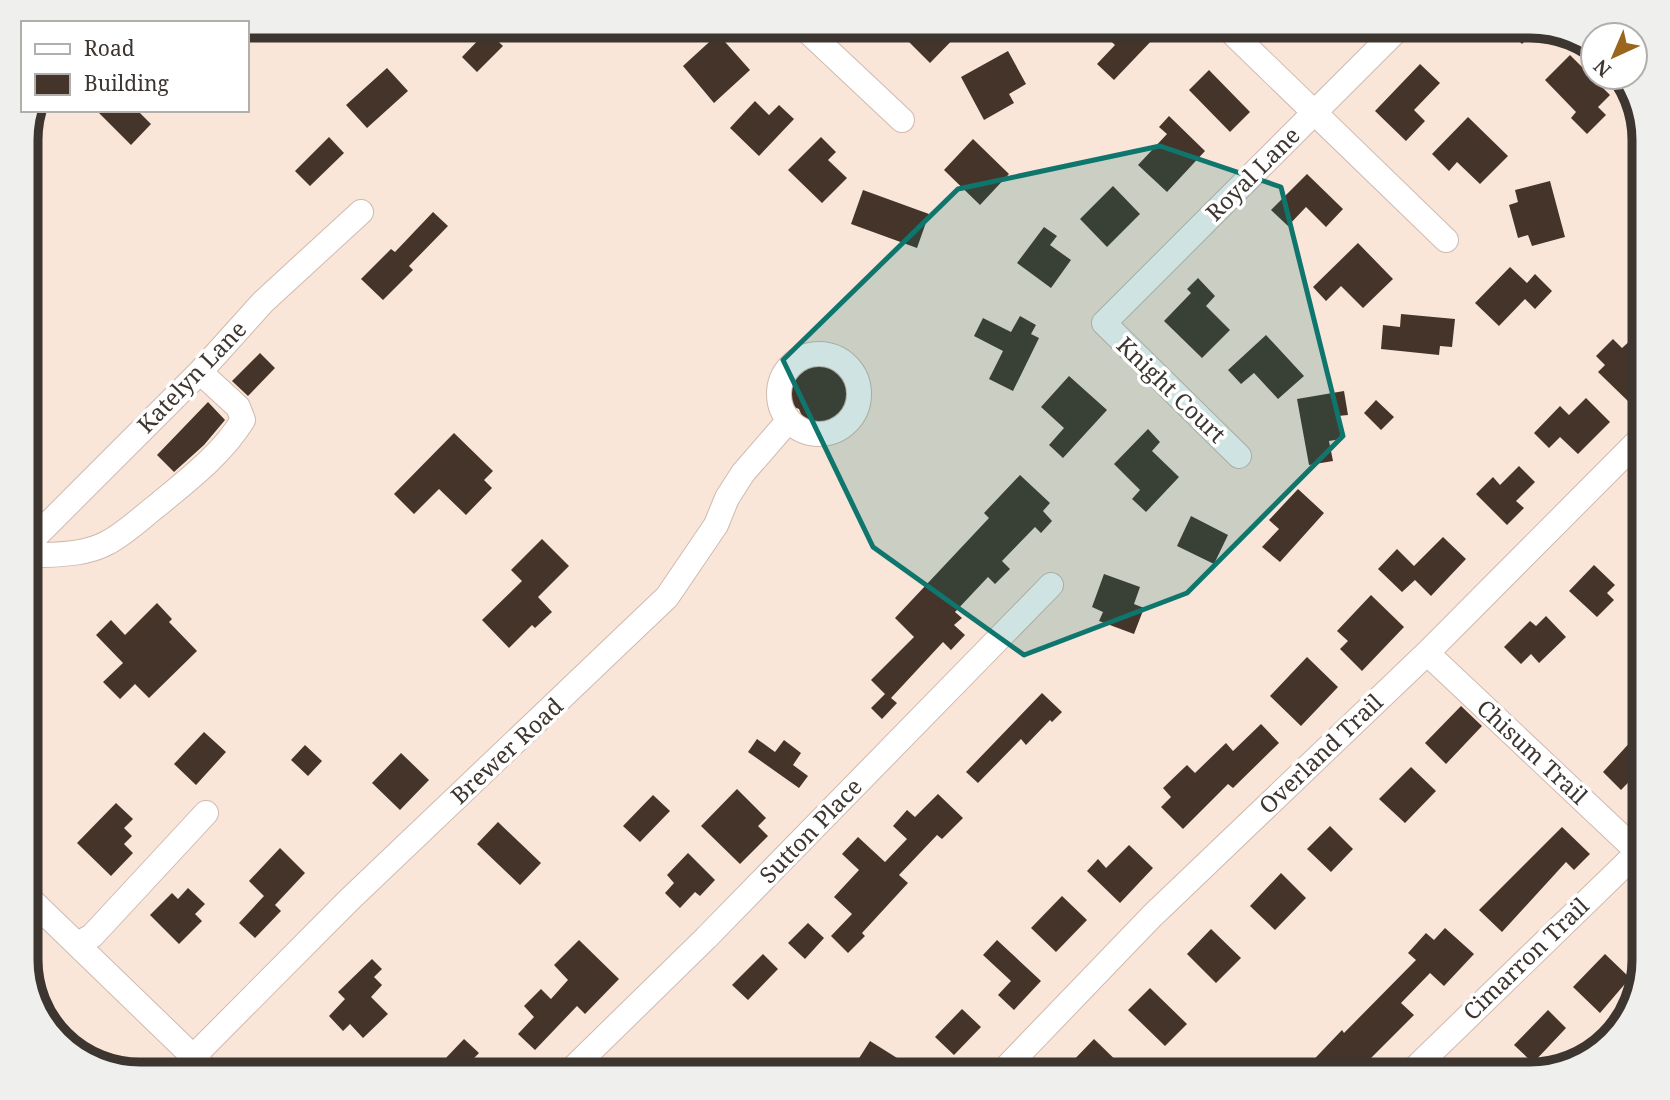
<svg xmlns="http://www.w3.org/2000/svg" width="1670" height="1100" viewBox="0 0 1670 1100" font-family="'Noto Serif',serif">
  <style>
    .building { fill: #44342a }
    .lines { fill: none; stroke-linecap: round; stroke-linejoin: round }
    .minor-casing { stroke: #cfbaaf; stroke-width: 26 }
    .minor { stroke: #fff; stroke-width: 24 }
    .marked { fill: #0f766e; fill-opacity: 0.2; stroke: #0f766e; stroke-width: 5; stroke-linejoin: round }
    .labels { text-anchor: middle; stroke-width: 7; stroke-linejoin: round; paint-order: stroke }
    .street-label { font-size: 23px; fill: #3d3530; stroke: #fff }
    .rim { fill: none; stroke: #3d3530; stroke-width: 9 }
  </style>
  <rect width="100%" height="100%" fill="#fae5d9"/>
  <path class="building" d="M893,26H966L930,63Z
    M1095,26H1145L1156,36L1114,80L1097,64L1115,45Z
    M1504,26H1529L1537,28L1522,44Z
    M487,31L503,46L477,72L462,57Z
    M718,34L750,70L714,103L683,66Z
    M1008,51L1026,84L1009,94L1014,103L984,120L961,77Z
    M1570,55L1610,95L1598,107L1606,115L1587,134L1571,118L1576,112L1545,80Z
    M1420,64L1440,83L1414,110L1425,121L1406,141L1375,111Z
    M387,68L408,91L367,128L346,105Z
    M1209,70L1250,112L1230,132L1189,90Z
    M755,101L769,115L779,105L794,119L759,156L730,128Z
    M96,110H137L151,124L131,145Z
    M1169,116L1205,151L1167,192L1138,165L1167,134L1159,127Z
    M1468,117L1508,156L1480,184L1457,162L1449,171L1432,154Z
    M329,137L344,153L310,186L295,171Z
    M821,137L836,152L828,160L847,178L822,203L788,170Z
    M973,139L1009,174L980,205L944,170Z
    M1307,174L1343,209L1326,227L1306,207L1288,226L1271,210Z
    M1550,181L1565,237L1532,246L1528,235L1518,238L1509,205L1518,202L1515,190Z
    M1113,186L1140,214L1107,247L1080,219Z
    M863,190L929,214L917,248L851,224Z
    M433,212L448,226L409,266L413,270L383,300L361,279L391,249L395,252Z
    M1044,227L1057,236L1050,245L1071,260L1051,288L1017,263Z
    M1358,243L1393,279L1363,308L1341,286L1326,301L1313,287Z
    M1510,267L1527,283L1535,274L1552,291L1535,309L1525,299L1499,326L1475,303Z
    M1198,278L1215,296L1206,306L1230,330L1202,358L1164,321L1191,293L1187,289Z
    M1401,314L1455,319L1452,347L1440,346L1439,355L1381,349L1383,325L1400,327Z
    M1020,316L1036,325L1031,334L1039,338L1013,391L989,379L1003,351L974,336L983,318L1011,332Z
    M1266,335L1304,376L1278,399L1254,373L1241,384L1228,370Z
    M1613,339L1622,348L1632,339L1644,351V371L1636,379L1644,387V390L1631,404L1598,372L1605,365L1596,356Z
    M260,353L275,368L248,396L232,381Z
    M812,360L832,363L840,368L850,386L851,397L847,407L840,416L820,429L804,421L799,409L789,405L787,399L788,379L794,370Z
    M1069,376L1107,410L1063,458L1049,445L1064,428L1041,407Z
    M1344,391L1348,415L1338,416L1341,439L1329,441L1333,461L1309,465L1297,399Z
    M1586,398L1610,422L1578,454L1560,437L1549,448L1534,433L1560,406L1569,415Z
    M1376,400L1394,417L1381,430L1364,413Z
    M208,402L225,420L204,445L174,472L157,455Z
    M1148,429L1160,442L1152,451L1179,477L1146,512L1132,499L1140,490L1114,464Z
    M454,433L493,471L484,480L492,488L466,515L439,489L414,514L394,494Z
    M1519,466L1535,482L1516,501L1524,508L1507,525L1476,494L1493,477L1500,485Z
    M1020,475L1050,503L1043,511L1052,521L1041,533L1035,527L1002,561L1010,569L995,584L988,577L955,612L962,618L954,625L965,635L951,650L943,642L891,698L897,703L882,719L871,708L885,694L871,680L914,637L895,618L989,518L984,513Z
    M1298,489L1324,513L1280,562L1262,547L1279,529L1269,520Z
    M1191,516L1228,535L1214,564L1177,546Z
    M1443,537L1466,559L1431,596L1415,580L1402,592L1378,569L1397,549L1414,566Z
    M542,539L569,566L538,597L552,612L535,628L532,625L509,648L482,620L522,581L511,570Z
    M1594,565L1615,585L1607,593L1614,600L1597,617L1569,591Z
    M1104,574L1140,587L1134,604L1144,608L1134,634L1099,621L1103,612L1092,607Z
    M1371,595L1404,627L1362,671L1340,649L1348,641L1337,631Z
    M157,603L172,619L169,622L197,651L149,698L135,684L120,699L103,682L123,663L96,635L111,620L125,635Z
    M1546,616L1566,637L1539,663L1531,654L1521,664L1504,647L1530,621L1536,626Z
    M1307,657L1338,687L1301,726L1270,696Z
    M1042,693L1062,712L1052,722L1050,720L1026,745L1021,739L978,783L966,772Z
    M1461,706L1482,726L1446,764L1425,743Z
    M1261,724L1279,743L1233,788L1228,784L1183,829L1161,807L1171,797L1163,788L1187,765L1195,773L1226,743L1233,751Z
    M1644,727V766L1621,790L1603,772Z
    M204,732L226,752L196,785L174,764Z
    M757,739L775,752L784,740L801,753L793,765L808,776L799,788L748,752Z
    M305,745L322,761L308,776L291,760Z
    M401,753L429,780L400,810L372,783Z
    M1411,767L1436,791L1405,823L1379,799Z
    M737,789L766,818L758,826L768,836L740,864L701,826Z
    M938,794L963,818L942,839L937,835L899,875L908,883L862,933L865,936L848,953L831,936L852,914L834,897L859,870L842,854L858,837L885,862L907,839L893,826L907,810L915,817Z
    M653,795L670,811L640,842L623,826Z
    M116,803L133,819L124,828L132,836L124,844L133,853L111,876L77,843Z
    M498,822L541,863L520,885L477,844Z
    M1330,826L1353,849L1331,872L1307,849Z
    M1562,827L1590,854L1574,870L1566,862L1502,932L1479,910Z
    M1129,845L1153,868L1120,903L1087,871L1098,859L1106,868Z
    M280,848L305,873L275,905L281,911L255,938L239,923L264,896L249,881Z
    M688,853L715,880L700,896L695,892L680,908L665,893L674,883L667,875Z
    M1281,873L1306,898L1275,930L1250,906Z
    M188,888L205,904L195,914L202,921L179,944L150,915L172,893L178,899Z
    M1062,896L1087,920L1056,952L1031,928Z
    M808,923L824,938L805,959L788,943Z
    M1445,928L1474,954L1444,986L1430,973L1401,1003L1414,1015L1355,1074H1300L1342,1030L1344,1033L1416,960L1408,953L1426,933L1434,940Z
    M1211,929L1241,958L1216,983L1187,954Z
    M579,940L619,979L585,1014L577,1006L535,1050L518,1034L534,1017L524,1006L541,989L551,999L568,980L554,965Z
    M997,940L1041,981L1014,1010L998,995L1011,981L983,955Z
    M763,954L778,969L748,1000L732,985Z
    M1605,954L1630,978L1600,1013L1573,987Z
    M372,959L382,969L374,977L382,985L371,997L388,1014L363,1038L350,1024L343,1031L329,1016L345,999L338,992Z
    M1150,988L1187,1024L1165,1046L1128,1010Z
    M962,1009L981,1027L954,1055L935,1037Z
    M1548,1010L1566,1028L1533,1063L1514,1045Z
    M464,1039L479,1053L473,1059L482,1068L476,1074H458L444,1060Z
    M1094,1039L1130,1074H1076L1068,1066Z
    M870,1041L905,1063L898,1074H849Z"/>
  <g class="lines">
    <g class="minor-casing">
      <path id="minor" d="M802,26L902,120
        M1225,26L1446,240
        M779 394a40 40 0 1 1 80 0a40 40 0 1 1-80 0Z
        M1239,456L1104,323L1401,26
        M26,546L200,372L263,302L361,212
        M26,556C52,554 83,556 107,543C126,533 142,517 159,504C189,479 222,454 243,420L238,407L200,372
        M1427,653L1638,852
        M26,895L211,1074
        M77,944L92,936L206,813
        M193,1057L349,900L667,597L716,525L727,498L743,473L789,420
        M567,1074L706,938L1051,585
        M1000,1074L1152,916L1427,653L1644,435
        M1409,1074L1644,846"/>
    </g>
    <use href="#minor" class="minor"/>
  </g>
  <path class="marked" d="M1160,146L1281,187L1343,436L1187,593L1024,655L873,547L783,360L958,189Z"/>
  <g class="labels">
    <g class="street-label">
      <text transform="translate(1253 174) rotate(-45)" y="8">Royal Lane</text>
      <text transform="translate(192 377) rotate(-46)" y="8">Katelyn Lane</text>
      <text transform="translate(1171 390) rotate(44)" y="8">Knight Court</text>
      <text transform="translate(507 751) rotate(-43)" y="8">Brewer Road</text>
      <text transform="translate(1532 752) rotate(43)" y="8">Chisum Trail</text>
      <text transform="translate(1321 754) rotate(-44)" y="8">Overland Trail</text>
      <text transform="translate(811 831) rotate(-46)" y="8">Sutton Place</text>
      <text transform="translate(1526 959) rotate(-44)" y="8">Cimarron Trail</text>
    </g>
  </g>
  <path d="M0 0H1670V1100H0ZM140 38H1530A102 102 0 0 1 1632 140V960A102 102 0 0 1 1530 1062H140A102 102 0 0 1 38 960V140A102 102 0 0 1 140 38Z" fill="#efefee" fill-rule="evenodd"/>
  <path class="rim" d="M140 38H1530A102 102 0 0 1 1632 140V960A102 102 0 0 1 1530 1062H140A102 102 0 0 1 38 960V140A102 102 0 0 1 140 38Z"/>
  <rect x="21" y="21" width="228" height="91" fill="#ffffff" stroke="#b1aeac" stroke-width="2"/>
  <rect x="35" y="44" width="35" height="10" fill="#ffffff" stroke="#b1aeac" stroke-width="2"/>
  <text x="84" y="56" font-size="21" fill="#3d3530">Road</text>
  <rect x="35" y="74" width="35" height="21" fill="#44342a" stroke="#b1aeac" stroke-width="2"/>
  <text x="84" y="91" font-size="21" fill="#3d3530">Building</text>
  <g transform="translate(1614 56) rotate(224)"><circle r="33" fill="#ffffff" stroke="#b1aeac" stroke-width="2"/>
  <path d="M0-5L12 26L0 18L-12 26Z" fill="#9a651d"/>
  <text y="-10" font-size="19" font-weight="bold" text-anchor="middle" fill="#3d3530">N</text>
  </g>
</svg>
